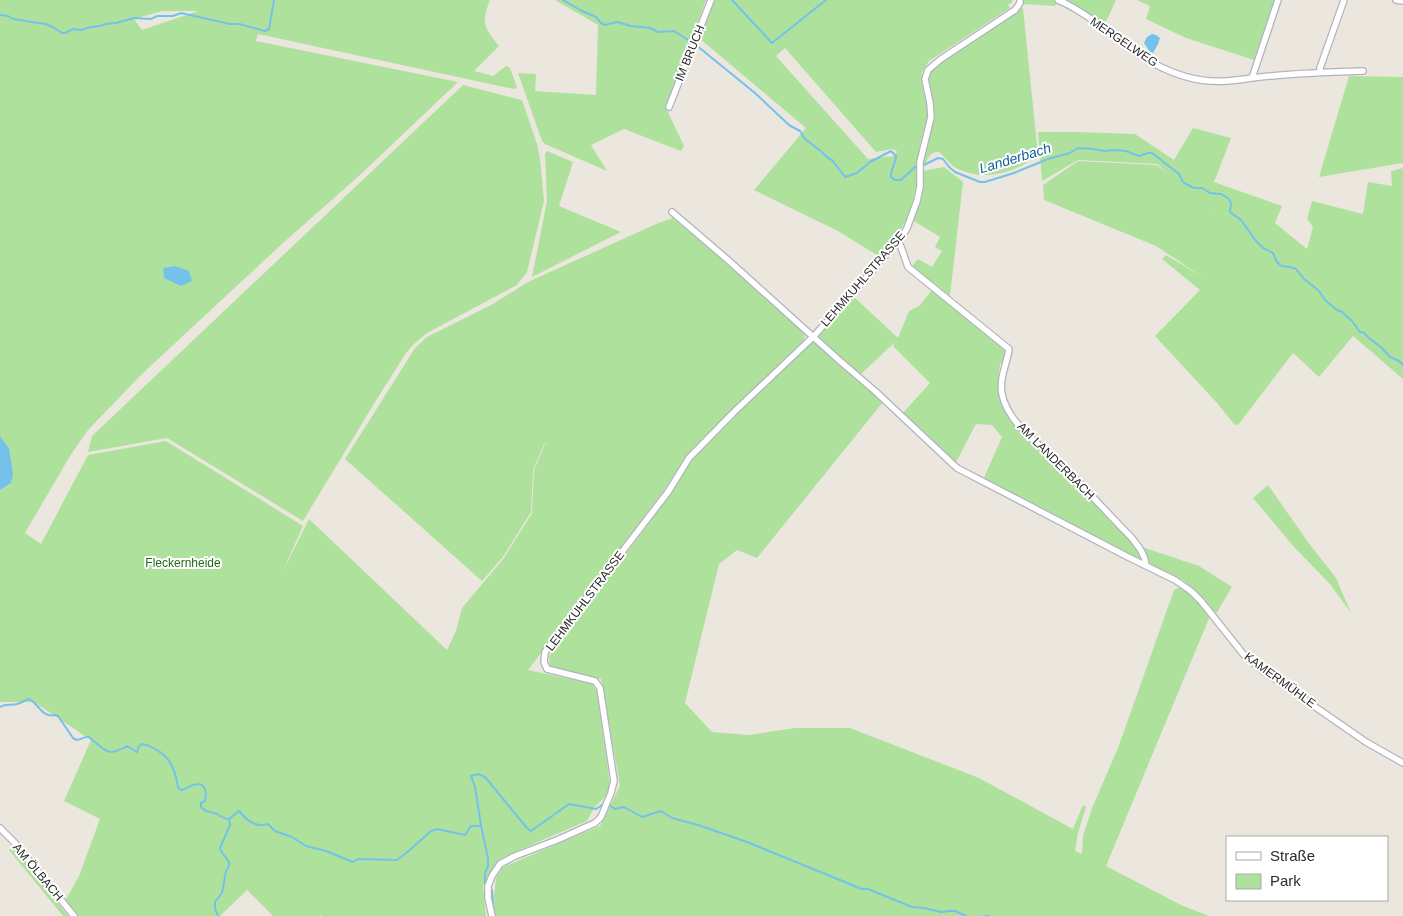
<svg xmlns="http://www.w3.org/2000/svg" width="1403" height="916" viewBox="0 0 1403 916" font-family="Helvetica,sans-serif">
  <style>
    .green { fill: #aee19c; fill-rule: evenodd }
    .water { fill: #74c2eb }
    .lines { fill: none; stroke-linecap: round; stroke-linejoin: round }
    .stream { stroke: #74c2eb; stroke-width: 2 }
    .street-casing { stroke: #b1b3be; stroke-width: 8 }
    .street { stroke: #fff; stroke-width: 5.5 }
    .labels { text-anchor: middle; stroke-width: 4; stroke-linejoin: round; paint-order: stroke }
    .street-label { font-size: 12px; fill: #2b2b2b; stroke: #fff }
    .park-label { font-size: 12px; fill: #26661d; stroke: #fff }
    .water-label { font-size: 14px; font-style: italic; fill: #126098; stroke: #fff }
  </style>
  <rect width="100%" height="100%" fill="#ece7de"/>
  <path class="green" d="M0,0H490C481,23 484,27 499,46L474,71L493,76L506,66L510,68L517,87L514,89L258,34L256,41L458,82L360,175L283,243L142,374L88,430L70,456L25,533L41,544L88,455L166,441L303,526L282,573L309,519L447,650L456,631L462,608L504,558L532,513L534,470L545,444L552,440L544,444L533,470L531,512L503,557L482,581L345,459L415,348L427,337L493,304L528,282L656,224L673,218L725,262L806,334L800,339L806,335L803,341L688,456L665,489L528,670L592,684L597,691L610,785L606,796L594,808L587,821L517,851L495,865L483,885L486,916H322L321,915L319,916H273L247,890L220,916H76L65,901L79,876L100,819L64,801L91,740L34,702H0V490L11,483L9,448L0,436ZM162,11H198L142,30L134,19Z
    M555,0H706L666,108L684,146L681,151L624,129L591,145L607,171L545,144L542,141L518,73L536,74L535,91L596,95L598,25Z
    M714,0H1012V2L1008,5L1010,8L929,61L922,72L921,80L929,117L920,144L916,186L910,213L895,239L880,257L838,231L754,190L806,128L699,38ZM785,48L876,152L892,149L897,151L894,156L868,159L776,56Z
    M1024,0H1055L1058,1L1055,6L1023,4Z
    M1064,0H1116L1104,26L1080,9Z
    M1137,0H1275L1254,60L1186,38L1146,19L1150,6Z
    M1023,8L1038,155C1014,174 980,183 953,166C948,162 944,156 939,152C931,152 928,156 926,164L922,165L925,147L934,118L928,80C929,74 931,71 935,66L1016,13L1019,9Z
    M1349,76L1403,77V163L1319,177Z
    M463,85L522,100L537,144L540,159L544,201L527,272L517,285L427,333L414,344L406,353L375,402L303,521L167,438L88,452L92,436Z
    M1193,128L1231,138L1214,182L1282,206L1275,223L1307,249L1313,227L1307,219L1312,201L1363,214L1368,182L1392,186L1391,171L1403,168V379L1353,336L1319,377L1293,353L1238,425L1234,424L1217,403L1155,336L1200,290L1162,259L1166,255L1204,278L1156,246L1044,200L1043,185L1078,161L1156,165L1168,173L1212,209L1157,164L1078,160L1042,181L1038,132H1076L1135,134L1174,160Z
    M547,151L573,162L559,206L621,232L532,277L547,201L545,153Z
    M944,167L963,182L950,296L912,266L918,259L932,267L942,251L935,247L940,237L914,221L922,187L923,171Z
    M933,289L997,341L1006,350L1004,358L1000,365L998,379L1000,390L1009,415L1064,470L1124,533L1134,545L1142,558L1139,560L983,480L1002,437L992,425L976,424L955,464L902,414L930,383L893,346L895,342L860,375L820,339L819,333L853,296L898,338L909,311L919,306Z
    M813,341L883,402L757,558L737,550L719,564L685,703L712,732L749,735L795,728H850L979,778L1073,829L1083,805L1086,807L1078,833L1075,851L1082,854L1083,836L1092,808L1118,748L1174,590L1181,587C1193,595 1201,605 1210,616L1106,866L1181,905L1209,916H495L494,897L496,878L503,867L600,826L620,786L601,679L550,667L549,656L671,494L692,459L736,414Z
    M1268,485L1308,542L1336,578L1351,613L1330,584L1295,548L1253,498Z
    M1142,547L1199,566L1232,587L1216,614L1203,598L1183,580L1153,566L1149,562Z
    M13,846L33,869V872L68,916H63L9,850Z"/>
  <path class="water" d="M1152,34L1156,35L1160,38L1158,44L1153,53L1150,52L1144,43L1147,37Z
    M175,266L189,271L192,281L181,286L164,278L163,268Z
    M0,436L9,448L13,474L11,483L0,490Z"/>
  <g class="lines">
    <path class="stream" d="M563,0L580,10L596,17L601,23L605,25L617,22L631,26L650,28L658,32L674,31L696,45L755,93L789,125L800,131L805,139L822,152L828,158L832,160L845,177L857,173L870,162L891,151L896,156C896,164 890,169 891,177L895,180H901L915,167L924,165L938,158L943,159L949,167L955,172L980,182H985L1014,173L1048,159L1070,153L1078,148L1094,149L1104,151L1114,150L1126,151L1139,156L1148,153H1152L1179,174L1183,182L1186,184L1194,188H1202L1210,193L1221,194L1229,199L1231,203L1230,212L1241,220L1256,241L1263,248L1273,253L1277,262L1281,266L1290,267L1296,269L1304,279L1318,290L1326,301L1337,310L1342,312L1352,321L1360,332L1364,333L1369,338L1382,348L1390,357L1399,361L1403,365
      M732,0L772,43L826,0
      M0,15L8,16L13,19L45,24L53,27L62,33H65L73,29L81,30L91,27L100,26L105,24L116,23L134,18L151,19L157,16H173L181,13L230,24H239L265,31L269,29L274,0
      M0,707C6,703 11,706 17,704C22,703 25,700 29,699C39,704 42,718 55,715L58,716L73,738L77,740C80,740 85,736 89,737C89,737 94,742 95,742C108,754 111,755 127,746L137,752L139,746L142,744C150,745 164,753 169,761C174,768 177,780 178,788L182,790C186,789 189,786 193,785C206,781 207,792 205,801L201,803V807C206,813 210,811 217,814C222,817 223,819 229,819L230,825L220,848L221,851L229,862V866L226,871L222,893L215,902V909L218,916
      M609,805L615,809L624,807L642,817L661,811L672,818L698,825L747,842L862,889H868L912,907L924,908L941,912L949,911H955L966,916
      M229,819L239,811C244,817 251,825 260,825C263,826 265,824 268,824L275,831L292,837L306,846L326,851L353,862L358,859L397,860L411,849L431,831L437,829L465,835L471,826H481L488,858V866L485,873V890
      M481,825L475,787L471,776L478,774L485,777L527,828L531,831L569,804L596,809L605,803
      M492,890L494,914
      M984,916H989"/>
    <g class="street-casing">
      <path id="street" d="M1058,0C1093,15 1120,45 1153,63C1175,75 1201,83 1226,81C1241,80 1256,77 1271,76C1302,73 1332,72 1363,71
        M1396,0L1403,1
        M1320,72V68L1344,0
        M1252,78L1278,0
        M669,107L711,0
        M672,212L728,260L840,361L875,391L957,468L1128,557L1175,580L1191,591L1201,601L1244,655L1262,670L1366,742L1403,763
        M898,241L901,247L908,267L1009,349C1007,364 999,378 1002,394C1008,425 1044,448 1065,468C1088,491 1109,515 1131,537C1138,546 1145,554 1146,565
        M0,828L14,842L74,916
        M492,916L488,898V886L492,876L500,864L515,856L557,840L595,823L601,817L611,793L614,781L600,688L595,681L547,669L544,662L545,652L668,492L689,458L734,412L813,337L859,286L903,235L907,228L917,201L920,187V162L931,117L930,103L925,79L928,70L941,59L1015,10L1020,3V0"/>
    </g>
    <use href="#street" class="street"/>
  </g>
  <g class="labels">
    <g class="street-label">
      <text transform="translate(1124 42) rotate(34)" y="4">MERGELWEG</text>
      <text transform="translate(690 53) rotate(-68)" y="4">IM BRUCH</text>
      <text transform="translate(863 279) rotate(-49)" y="4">LEHMKUHLSTRASSE</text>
      <text transform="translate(1056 461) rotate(45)" y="4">AM LANDERBACH</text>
      <text transform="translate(585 601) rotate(-53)" y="4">LEHMKUHLSTRASSE</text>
      <text transform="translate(1280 680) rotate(36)" y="4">KAMERMÜHLE</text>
      <text transform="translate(38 872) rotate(50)" y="4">AM ÖLBACH</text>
    </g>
    <g class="park-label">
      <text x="183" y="567">Fleckernheide</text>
    </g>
    <g class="water-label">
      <text transform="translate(1015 158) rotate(-17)" y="5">Landerbach</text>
    </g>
  </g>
  <rect x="1226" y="836" width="162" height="65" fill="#ffffff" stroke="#aaaaaa"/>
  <rect x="1236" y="852" width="25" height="8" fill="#ffffff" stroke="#aaaaaa"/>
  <text x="1270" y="861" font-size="15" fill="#2b2b2b">Straße</text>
  <rect x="1236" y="874" width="25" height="15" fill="#aee19c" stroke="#aaaaaa"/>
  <text x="1270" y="886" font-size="15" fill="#2b2b2b">Park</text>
</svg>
